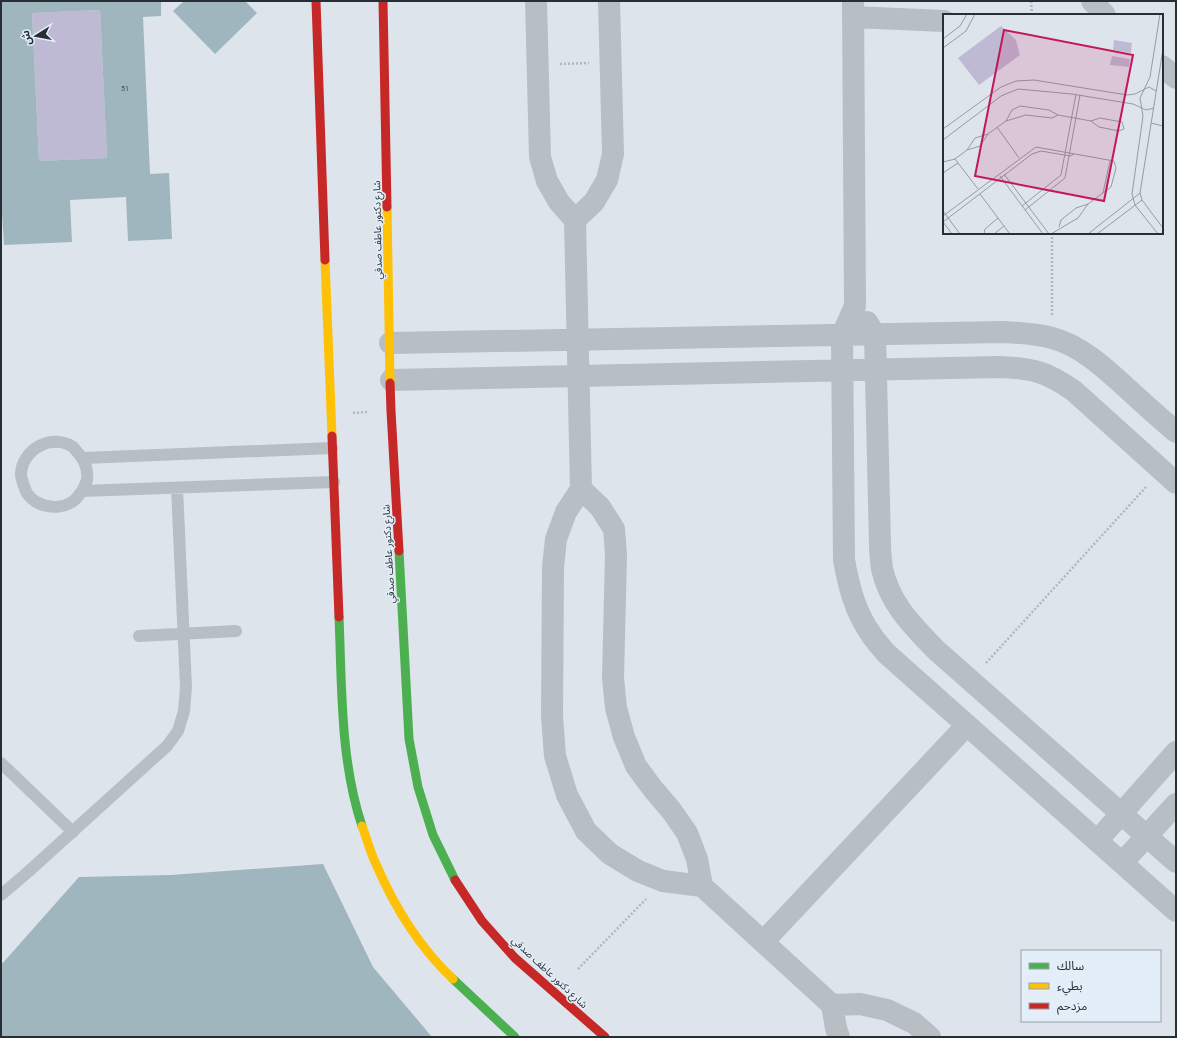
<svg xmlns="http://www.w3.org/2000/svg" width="1177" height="1038" viewBox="0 0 1177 1038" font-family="'Roboto Condensed','Noto Sans Arabic',sans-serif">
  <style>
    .green { fill: #bfbad3 }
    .building { fill: #9fb6bf; fill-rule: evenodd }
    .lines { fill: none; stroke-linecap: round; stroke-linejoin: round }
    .path { stroke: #b0b7bd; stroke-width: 2.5; stroke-dasharray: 2 2; stroke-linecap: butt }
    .lane { stroke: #b7bec4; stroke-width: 12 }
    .street { stroke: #b7bec4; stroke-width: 22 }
    .fast { stroke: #4caf50; stroke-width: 9 }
    .slow { stroke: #ffc107; stroke-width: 9 }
    .jam { stroke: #c62828; stroke-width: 9 }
    .labels { text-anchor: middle; stroke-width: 3; stroke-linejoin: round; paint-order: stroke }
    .number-label { font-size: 8px; fill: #445257 }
    .street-label { font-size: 10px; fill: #263034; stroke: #e4eef9 }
    .inset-road { fill: none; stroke: #949ca2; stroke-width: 1 }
    .view { fill: #c2185b; fill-opacity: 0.15; stroke: #c2185b; stroke-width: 2 }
    .inset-edge { fill: none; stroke: #263034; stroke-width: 2 }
  </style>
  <rect width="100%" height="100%" fill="#dee4eb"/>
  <path class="green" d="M100,10L107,158L39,161L32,13Z"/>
  <path class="building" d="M1,1H161V16L143,17L150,174L169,173L172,239L128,241L126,197L70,200L72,242L4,245L2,213H1ZM100,10L107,158L39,161L32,13Z
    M184,1H245L257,13L215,54L173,11Z
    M323,864L373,967L432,1037H1V965L79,877L171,875Z"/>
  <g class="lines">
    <path class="path" d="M1031,1L1032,15
      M560,64L589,63
      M1052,233V315
      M353,413L368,412
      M986,663L1146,487
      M578,969L646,899"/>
    <path class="lane" d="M83,458L332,448
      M82,491C84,488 86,483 87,480C88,471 85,461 79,454C77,452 75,449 73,447C52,433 22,449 21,474C21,478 23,483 24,486C29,506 56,512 72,502C76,500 79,495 82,491L334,482
      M139,636L236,631
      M1,763L73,832
      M1,895L28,872L167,746L178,731L184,711L186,687L177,488"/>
    <path class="street" d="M536,1L540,157L547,181L559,202L575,220L594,202L607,180L613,154L609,1
      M853,1L855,306L842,335L844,560C849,587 855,612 871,634C875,641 881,647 887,654L1176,911
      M1092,1L1105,15
      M853,17L944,21
      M1162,66L1176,78
      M575,220L581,489L566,512L556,539L553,567L552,716L555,756L567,795L586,831L610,854L638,871L663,881L702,886L832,1005L836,1028L839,1037
      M867,322L875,334L880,544C880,552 881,561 882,569C890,604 912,625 936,650L1176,862
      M390,343L1003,332C1019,333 1036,333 1052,338C1081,345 1108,371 1130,391C1145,405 1161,419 1176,432
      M391,380L999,367C1033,368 1047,372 1074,391L1176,483
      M581,489L600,507L614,529L616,555L613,678L616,708L624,737L636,766L653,789L671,810L687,833L697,859L702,886
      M1097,841L1176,752
      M1122,863L1176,804
      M763,942L967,725
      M832,1005L860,1004L887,1010L914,1023L930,1037"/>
    <path class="fast" d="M399,551L409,739L418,787L433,835L455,880
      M339,617C342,687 340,760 362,826
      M453,979L515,1037"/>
    <path class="slow" d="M387,207L390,383
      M325,260L332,436
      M362,826C367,839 370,852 376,864C394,906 419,947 453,979"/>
    <path class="jam" d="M316,1L325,260
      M383,1L387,207
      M390,383L391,411L399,551
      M332,436L339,617
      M455,880L482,921L515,958L605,1037"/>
  </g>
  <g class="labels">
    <g class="number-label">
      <text x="125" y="91">51</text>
    </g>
    <g class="street-label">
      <text transform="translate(377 230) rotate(-91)" y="4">شارع دكتور عاطف صدقي</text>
      <text transform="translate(388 554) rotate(-93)" y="4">شارع دكتور عاطف صدقي</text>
      <text transform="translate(550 972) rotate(43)" y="4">شارع دكتور عاطف صدقي</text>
    </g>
  </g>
  <g transform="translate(943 14)">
    <rect width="220" height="220" fill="#dee4eb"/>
    <path d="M58,12L73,26L77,41L36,71L15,44ZM171,26L189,29L188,39L170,36ZM169,42L187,45L186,53L167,51Z" fill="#bfbad3"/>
    <path class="inset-road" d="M0,25L17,12L24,0M0,34L23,17L32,0M220,35L197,179L199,186L220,214M157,104L179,108L181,115L176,117L156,113L148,107ZM63,107L83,101L109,104L115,101M208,109L220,112M54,113L76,144M0,115L58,73L73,67L91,66L184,81L192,80L206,73L213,77M0,126L58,82L75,75L129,80L190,90L203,96L211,94M24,136L37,132L45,120M12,145L35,175M0,148L12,145L24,136L32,124L45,120L63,107L69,96L77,92L106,96L115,101L148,107M0,159L15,149M61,160L106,220M57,162L100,220M160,179L167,147M37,180L67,220M79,192L118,161L133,80M82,196L122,164L137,81M0,197L17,220M0,202L93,133L171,147L173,154L168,173L145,190L133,194L118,206L116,213M9,220L0,208L89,140L98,137L127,142L131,140M41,220L42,215L55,204M51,220L61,212M108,220L135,204L145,190M145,220L197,179M154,220L199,186M215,220L192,191L189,180L200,102L197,84L207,63L217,0"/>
    <path class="view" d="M61,16L190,41L161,187L32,162Z"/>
    <rect width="220" height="220" class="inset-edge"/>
  </g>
  <rect width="1177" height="1038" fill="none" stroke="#263034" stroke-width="4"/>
  <rect x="1021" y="950" width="140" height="72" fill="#e4eef9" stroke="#98a2aa"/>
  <rect x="1029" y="963" width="20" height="6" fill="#4caf50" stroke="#98a2aa"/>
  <text x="1057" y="970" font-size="12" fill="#263034">سالك</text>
  <rect x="1029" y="983" width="20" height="6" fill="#ffc107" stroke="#98a2aa"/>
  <text x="1057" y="990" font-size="12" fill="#263034">بطيء</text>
  <rect x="1029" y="1003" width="20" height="6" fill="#c62828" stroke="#98a2aa"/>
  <text x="1057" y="1010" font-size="12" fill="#263034">مزدحم</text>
  <g transform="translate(36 36) rotate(259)" stroke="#e4eef9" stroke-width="3" paint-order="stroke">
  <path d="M0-3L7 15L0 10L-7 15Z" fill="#263034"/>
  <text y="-6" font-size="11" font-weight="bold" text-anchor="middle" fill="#263034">ش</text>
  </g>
</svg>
